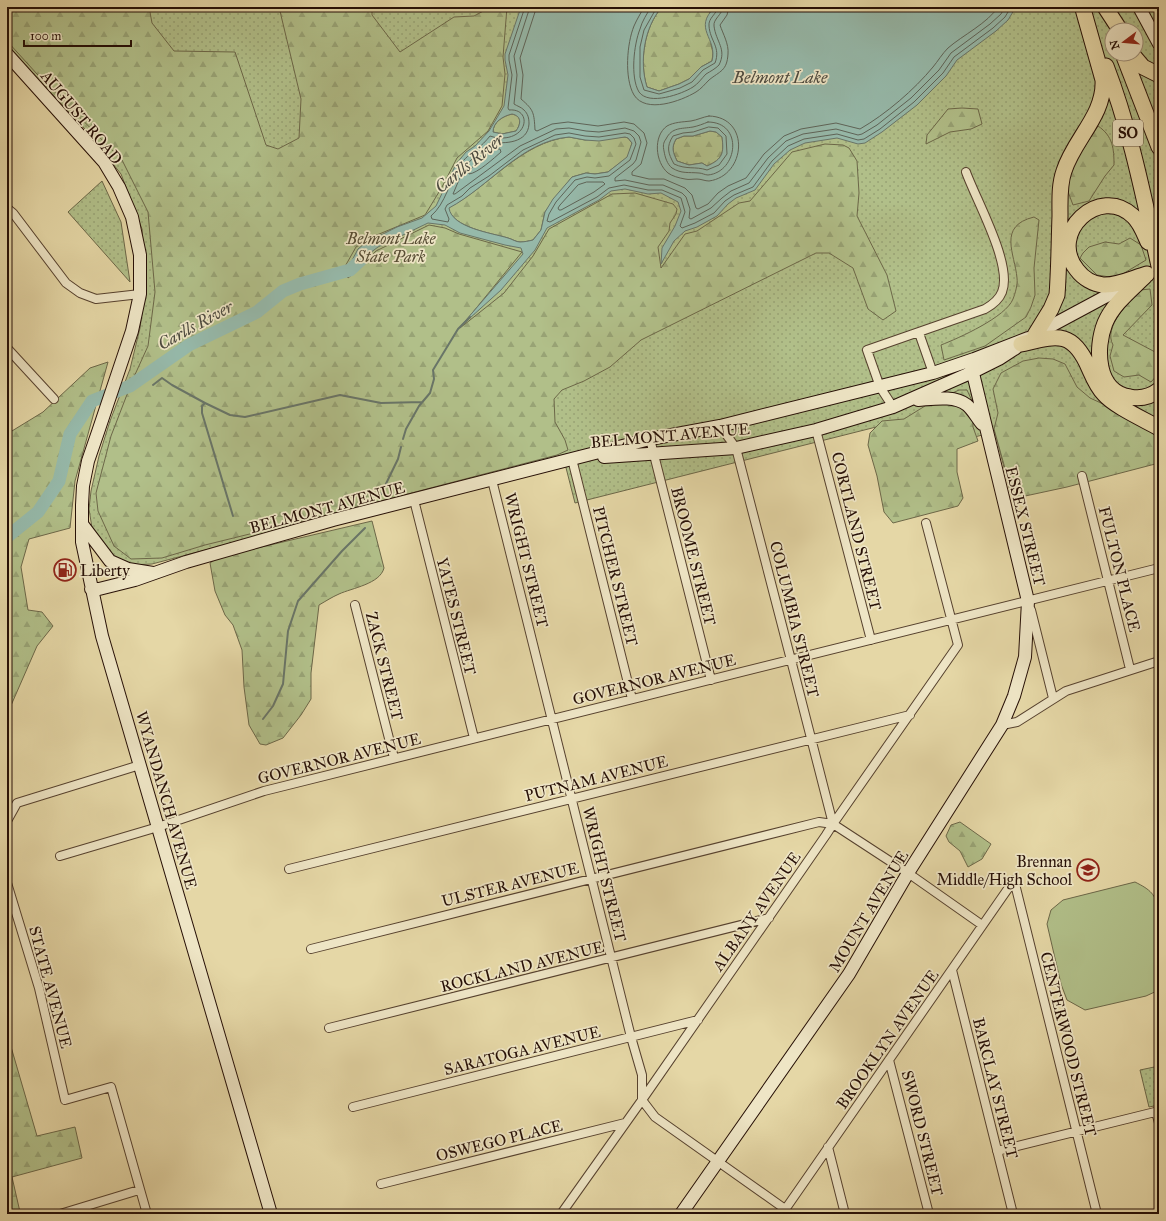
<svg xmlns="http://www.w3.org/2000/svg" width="1166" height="1221" viewBox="0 0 1166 1221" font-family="'IM FELL Great Primer',serif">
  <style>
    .grass { fill: url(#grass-dots); stroke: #6c6748; fill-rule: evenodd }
    .forest { fill: url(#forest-firs); stroke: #6c6748 }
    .garden { fill: #b1bf89; stroke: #6c6748 }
    .water { fill: #96b9aa; stroke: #697568; fill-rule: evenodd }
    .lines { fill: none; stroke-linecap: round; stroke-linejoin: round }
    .shore { stroke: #5e6458; stroke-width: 1 }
    .stream { stroke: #697568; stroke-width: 2 }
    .river { stroke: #96b9aa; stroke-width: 13 }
    .street-casing { stroke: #56412e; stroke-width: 10 }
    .secondary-casing { stroke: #260f06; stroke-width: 14 }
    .highway-casing { stroke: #260f06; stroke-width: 17 }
    .street { stroke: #eee5c5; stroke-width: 8 }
    .secondary { stroke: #eee5c5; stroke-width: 12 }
    .highway { stroke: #e5d7a6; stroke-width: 15 }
    .labels { text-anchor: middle; stroke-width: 3.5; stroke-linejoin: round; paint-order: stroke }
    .shield { fill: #eee5c5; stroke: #624f3f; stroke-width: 1 }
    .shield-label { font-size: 15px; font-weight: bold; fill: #260f06 }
    .street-label { font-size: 16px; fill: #260f06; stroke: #eee5c5 }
    .park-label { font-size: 16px; font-style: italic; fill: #574d34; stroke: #eee5c5 }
    .poi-label { font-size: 16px; fill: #260f06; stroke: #eee5c5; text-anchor: start }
    .water-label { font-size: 17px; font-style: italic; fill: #4d4a3f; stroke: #eee5c5 }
  </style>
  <defs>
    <pattern id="grass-dots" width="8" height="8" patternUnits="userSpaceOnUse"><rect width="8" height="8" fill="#b1bf89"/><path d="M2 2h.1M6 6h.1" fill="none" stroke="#98a375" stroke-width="1.8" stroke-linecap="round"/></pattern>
    <pattern id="forest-firs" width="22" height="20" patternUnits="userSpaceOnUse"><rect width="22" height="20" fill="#b1bf89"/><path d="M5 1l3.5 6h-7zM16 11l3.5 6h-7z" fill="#98a375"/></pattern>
  </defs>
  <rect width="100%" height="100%" fill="#e5d7a6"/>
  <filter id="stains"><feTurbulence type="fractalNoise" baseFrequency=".005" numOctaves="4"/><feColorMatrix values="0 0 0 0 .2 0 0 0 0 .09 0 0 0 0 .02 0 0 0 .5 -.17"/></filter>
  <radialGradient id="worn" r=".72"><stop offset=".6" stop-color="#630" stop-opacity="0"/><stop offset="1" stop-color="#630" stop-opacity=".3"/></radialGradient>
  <path class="grass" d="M7,7H1159V458L1011,495L995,432L900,455L892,423L575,503L563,456L152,564L129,565L111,557L92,528L89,509L91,491L99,456L110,421L130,369L140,328L146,283L142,229L121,174L85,129L7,46ZM1112,30H1136V54H1112Z
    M102,181L121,222L130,282L68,212Z
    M1159,1066V1105L1149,1107L1140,1070Z"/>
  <path class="forest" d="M7,7H149L152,23L174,51L235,52L266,145L278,149L299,138L301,99L279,7H372V15L400,52L454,17L474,16L491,7H507L503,57L505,74L502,106L488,131L457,158L442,187L425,215L372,237L356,247L343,270L348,278L360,268L376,251L429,225L445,228L459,234L522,252L460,328L504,293L533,256L549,229L612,194L635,193L673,204L677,209L676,214L670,223L669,231L658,247L661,268L685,234L697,231L739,203L750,201L792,152L825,144L843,145L849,148L857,161L859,193L857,216L887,275L896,311L883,320L868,309L853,268L829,253H816L641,340L610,367L584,381L562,390L554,399L555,422L565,440L568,450L557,455L327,515L205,545L162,558L131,559L114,546L98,511L96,493L111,436L133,379L148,346L155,292L148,212L122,160L37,74L7,41Z
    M662,7H715L710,12L711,44L713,53L712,61L701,67L689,79L679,84L659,91L647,87C639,62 644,27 662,7Z
    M962,108L978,109L982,124L971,129L950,132L926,144L927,135L948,109Z
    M512,114C522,116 521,124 516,131L502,134L493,132C493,122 503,116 512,114Z
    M1098,126C1113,136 1114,149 1114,165L1105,176L1089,201L1073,205L1067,189L1073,164Z
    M710,131L716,132L722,136C724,153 723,159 707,166L702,163L689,165L677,161C673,152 671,148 676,139L684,136H693Z
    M569,137L585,140L625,137L628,138L632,143L628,157L608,172L595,174L586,173L572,177L545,212L541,230L533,240C529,241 524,242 520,242C516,242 512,239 508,238C491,233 453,228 448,208C489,187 521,142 569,137Z
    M1034,217L1039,220L1034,268L1035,295L1031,307L1026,317L985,346L944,360L941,345C959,338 1006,317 1013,299C1015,294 1018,284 1017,278C1015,254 997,226 1034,217Z
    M1130,238L1141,245L1146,260L1116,278L1097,275L1080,258L1083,253L1089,247L1105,242L1119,244Z
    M1150,289L1152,305L1123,335L1157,353L1159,373L1151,382L1139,375L1124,377L1114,371L1110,356L1113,345C1103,327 1129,302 1140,290Z
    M1039,358L1053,359L1065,364L1077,387L1090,398L1138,420L1148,429L1159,436V463L1067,487L1016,498L1013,497L994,429L998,413L993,389L1001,373L1023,361Z
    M108,362L75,481L70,528L29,539L21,567L28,610L42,612L53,626L37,646L9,710L10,779L7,786V434L43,412L90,368Z
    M959,390H967L973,403V427L978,441L957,449V472L963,498L958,506L893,523L884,512L877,476L868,445L870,433L882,421L904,419L925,406Z
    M372,521L384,568C380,584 352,588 339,594C332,597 326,601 319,605L311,673V699L301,715L283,738L266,745L260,744L249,725L244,687L242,650L233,625L225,615L215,591L210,563L219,557Z
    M960,822L991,844L982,859L968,867L960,851L949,842L946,836L951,825Z
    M7,1033L37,1136L75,1127L82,1158L12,1177L20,1212L7,1214Z"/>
  <path class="garden" d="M1135,882C1151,890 1155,894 1159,910V990L1146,996L1085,1010L1067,1000L1061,984L1047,924L1051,910L1063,900Z"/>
  <path class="water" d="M521,7H662C644,27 639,62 647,87L659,91L679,84L689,79L701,67L712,61C718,38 692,29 715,7H1016L1008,20L996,31L957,60L946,76L917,105L882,132L865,143L858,144L837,138L805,143L790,150L774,164L755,190L736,198L728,204L717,216L697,227L685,231L674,241L661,264L662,248L675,226L681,211L678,202L661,193L648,194L625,189L611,191L599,200L547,228L535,250L501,290L460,327L523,254L521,248L505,245L460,233L445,225L428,223L378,247L370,253L357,269L351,273L349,266L358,249L365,243L397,227L422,218L436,206L456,164L466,152L475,146L489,131L504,106L508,75L505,60V54ZM512,114C522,116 521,124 516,131L502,134L493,132C493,122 503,116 512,114ZM710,131L716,132L722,137C724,153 723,159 707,166L702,163L689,165L677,161C673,152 671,148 676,139L684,136H693ZM569,137L585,140L599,141L625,137L628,138L632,143L627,157L608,172L595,174L586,173L572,177L553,199L545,212L541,230L533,240C529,241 524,242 520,242C516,242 512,239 508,238C492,233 452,228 449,208C489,187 521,141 569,137Z"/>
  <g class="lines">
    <path class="shore" d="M525,7L509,55V60L512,75L508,108L509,110C531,108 529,137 503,138C498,139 494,137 490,136C486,141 481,146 476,150C470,154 465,158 460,165C449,182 446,203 431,216L432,219L448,222L449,219L445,209L447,205L462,196L470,188L489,176L523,150L555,135L569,133L585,136L599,137L625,133L630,134L634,138L636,144L630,160L609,176L595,178L587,177L575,180L556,202L549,214L547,221L550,222L597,197L609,188L624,185L648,190H662L681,198L685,212L680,226L682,228L695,223L714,213L725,201L734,195L753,187L772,161L788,146L804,139L837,134L858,140L864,139L880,129L914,102L943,73L954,57L993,28L1005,17L1011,7
      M530,7L514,56L517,75L514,104C517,106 521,107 524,110C528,114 529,118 529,124C528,143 505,144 491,142L481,152L472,159L464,168L453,194H455L520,146L556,129L569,128L586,131L599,132L625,128L634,131L639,136L641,142L636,160L633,164L615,178V181L625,180L649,185H663L682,193L686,197L690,209L689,218L691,219L711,208L722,198L731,191L749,183L768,158L786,141L803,134L836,129L858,135L862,134L877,125L911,98L939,70L951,53L990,24L1001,14L1005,7
      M536,7L535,12L520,58L523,75L521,99C534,110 534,113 535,130L537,131L552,124L568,122L598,126L624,122L634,124L644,133L647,143L641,164L632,172V175L649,179H664L685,188L692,195L696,208L698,209L708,204L718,193L728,186L746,178L764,154L784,136L801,129L836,123L860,129C886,114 914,90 933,67C938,61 942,54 948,48C963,35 988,23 998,7
      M644,7C641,13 637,19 634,26C627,43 624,78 634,95C646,114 681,101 696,92C701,89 705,84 709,80C720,71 727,71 728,54C729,44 723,34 720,25L727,15L729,7
      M651,7C647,14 642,21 640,29C634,44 630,77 639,92C649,106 682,94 693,87C698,84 702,78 706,74C711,71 715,69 719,65C727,49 716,42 714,26C713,19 722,15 723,7
      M657,7L644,30L640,47V77L644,90L659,94L680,88L692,82L703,70L715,63C721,47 710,41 709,26C708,18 717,14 718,7
      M709,116C751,117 746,176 709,181C705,181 701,179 697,179C693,179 689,180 685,179C679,178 672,176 668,173C655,162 653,136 667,126C674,122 683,122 691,121C697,120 703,117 709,116Z
      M708,122C744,122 738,172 708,175C705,175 702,173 699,173C688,172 682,174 672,168C667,164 665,157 664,151C663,146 663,143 666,139C672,127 681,129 693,127C698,126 703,124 708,122Z
      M709,127L718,128L726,136L727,154L719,165L707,170C695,166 687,170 674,164C668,153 666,147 673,136L683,133L693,132Z
      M493,149H500L501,152C494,158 478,173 469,174V171L476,163Z
      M587,182H603L605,184L594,192L561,210H559L558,208L560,205L578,185Z"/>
    <path class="stream" d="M153,385L162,378L172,385L205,403
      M403,439L406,429L419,406L430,393L434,379L433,370L458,329L470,317
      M381,494L398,459L401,447
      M233,516L202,413V406L205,403L230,415L245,417L340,395L381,403L422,402
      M263,719L273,706L283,684L288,631L298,601L342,551L365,528"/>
    <path class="river" d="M7,537L38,512L59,481L70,434L92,401L130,386L189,345L257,312L283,291L300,284L350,270L363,258"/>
    <g class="street-casing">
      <path id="street" d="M7,208L13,213L66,283L80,293L96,299L140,294
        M919,333L933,373
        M7,348L54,399
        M893,407L880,387L867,350L985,309C992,305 999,300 1002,292C1013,265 976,200 966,172
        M720,426L736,448L791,660L833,824
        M816,430L871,640
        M650,439L711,680
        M572,459L632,699
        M1082,476L1130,669
        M492,480L631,1037L642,1075V1100L655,1117L785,1209
        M414,500L474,738
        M355,605L394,758
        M1031,610L1053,698
        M1002,725L1017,722L1066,691L1159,661
        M7,821L17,803L140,765
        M60,856L158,827L264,791L1159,568
        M289,869L910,715
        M1014,880L1097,1214
        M7,883L39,988L65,1100L111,1087L147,1214
        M311,949L819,822L833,824L908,873L982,925
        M952,970L1013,1214
        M329,1028L769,918
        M889,1060L929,1214
        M353,1107L698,1020
        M1156,1112L1159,1123
        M828,1147L845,1214
        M997,1151L1159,1111
        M381,1184L625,1123
        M60,1214L139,1190
        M561,1214L642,1100L826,835L833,824L958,645L926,523
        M782,1214L1014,880"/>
    </g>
    <g class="secondary-casing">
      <path id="secondary" d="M1139,7L1159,44
        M7,54L104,162L119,187L132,217L140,255V294L132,331L98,432L88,461L83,486L82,505V542L102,636L271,1214
        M1034,335L1129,284
        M918,400C933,399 954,395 967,405C973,410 977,418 982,424
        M604,457L736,448L816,430L893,407L977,370L999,359L1016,348
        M82,524L110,561L128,569L153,573
        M91,589H99L135,580L186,562L333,520L650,439L720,426L933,373L974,359L1028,338
        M681,1214L849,974L908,873L1002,725L1014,696L1025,657L1028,601L970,361"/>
    </g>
    <g class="highway-casing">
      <path id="highway" d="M1105,7L1120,30
        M1123,54L1159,147
        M1132,54L1143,67L1159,75
        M1106,66C1131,131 1144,199 1159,266
        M1147,274C1133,278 1117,286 1103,285C1093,284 1083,278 1077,270C1047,233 1100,184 1133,216C1140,222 1144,233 1148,242
        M1145,276C1131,290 1113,304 1105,323C1095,348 1096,392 1130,397C1140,399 1150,397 1159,390
        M1035,335L1051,309L1057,295C1059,269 1059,242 1060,216C1060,201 1059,185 1064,171C1074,139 1105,115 1103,80L1083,9
        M1021,344C1056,336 1072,329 1089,368C1093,377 1097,387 1104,394C1114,406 1145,420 1159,428"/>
    </g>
    <use href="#street" class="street"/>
    <use href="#secondary" class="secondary"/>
    <use href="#highway" class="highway"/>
  </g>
  <defs>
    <g id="fuel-ring" transform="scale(1.15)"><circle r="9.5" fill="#eee5c5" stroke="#8f2418" stroke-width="1.5"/><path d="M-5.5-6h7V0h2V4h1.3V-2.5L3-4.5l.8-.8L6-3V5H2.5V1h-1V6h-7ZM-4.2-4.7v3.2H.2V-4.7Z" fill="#8f2418"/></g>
    <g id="school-ring" transform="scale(1.15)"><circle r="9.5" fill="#eee5c5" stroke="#8f2418" stroke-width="1.5"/><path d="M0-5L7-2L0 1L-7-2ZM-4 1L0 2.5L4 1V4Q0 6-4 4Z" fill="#8f2418"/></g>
  </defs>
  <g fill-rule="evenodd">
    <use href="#fuel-ring" x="65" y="570"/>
    <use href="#school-ring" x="1088" y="870"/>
  </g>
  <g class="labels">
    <rect class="shield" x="1113" y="120" width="30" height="26" rx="3"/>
    <g class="shield-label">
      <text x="1128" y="138">SO</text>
    </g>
    <g class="street-label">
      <text transform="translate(82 117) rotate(50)" y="6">AUGUST ROAD</text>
      <text transform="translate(670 435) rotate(-5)" y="6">BELMONT AVENUE</text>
      <text transform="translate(327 507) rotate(-15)" y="6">BELMONT AVENUE</text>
      <text transform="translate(1026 526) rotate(76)" y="6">ESSEX STREET</text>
      <text transform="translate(857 531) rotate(76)" y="6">CORTLAND STREET</text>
      <text transform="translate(694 556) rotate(76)" y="6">BROOME STREET</text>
      <text transform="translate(527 560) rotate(76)" y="6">WRIGHT STREET</text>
      <text transform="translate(1120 569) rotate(76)" y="6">FULTON PLACE</text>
      <text transform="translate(616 576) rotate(76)" y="6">PITCHER STREET</text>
      <text transform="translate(457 616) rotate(76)" y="6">YATES STREET</text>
      <text transform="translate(795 619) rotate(76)" y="6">COLUMBIA STREET</text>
      <text transform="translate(385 666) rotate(76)" y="6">ZACK STREET</text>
      <text transform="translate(654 679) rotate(-14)" y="6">GOVERNOR AVENUE</text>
      <text transform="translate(339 758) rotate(-14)" y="6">GOVERNOR AVENUE</text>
      <text transform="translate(596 778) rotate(-14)" y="6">PUTNAM AVENUE</text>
      <text transform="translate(167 800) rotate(74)" y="6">WYANDANCH AVENUE</text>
      <text transform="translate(605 874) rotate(76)" y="6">WRIGHT STREET</text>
      <text transform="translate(510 884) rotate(-14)" y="6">ULSTER AVENUE</text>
      <text transform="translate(756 911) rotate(-55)" y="6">ALBANY AVENUE</text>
      <text transform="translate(868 911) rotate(-59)" y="6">MOUNT AVENUE</text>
      <text transform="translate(522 966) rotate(-14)" y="6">ROCKLAND AVENUE</text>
      <text transform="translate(51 987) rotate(75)" y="6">STATE AVENUE</text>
      <text transform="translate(887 1039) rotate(-55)" y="6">BROOKLYN AVENUE</text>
      <text transform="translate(1069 1044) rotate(76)" y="6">CENTERWOOD STREET</text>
      <text transform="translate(522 1050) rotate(-14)" y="6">SARATOGA AVENUE</text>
      <text transform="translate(996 1088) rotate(76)" y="6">BARCLAY STREET</text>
      <text transform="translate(923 1133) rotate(76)" y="6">SWORD STREET</text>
      <text transform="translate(499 1140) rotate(-14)" y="6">OSWEGO PLACE</text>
    </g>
    <g class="park-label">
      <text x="391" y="244">Belmont Lake<tspan x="391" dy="18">State Park</tspan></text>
    </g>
    <g class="poi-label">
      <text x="80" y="576">Liberty</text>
      <text x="1072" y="867" text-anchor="end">Brennan<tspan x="1072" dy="18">Middle/High School</tspan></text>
    </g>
    <g class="water-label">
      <text x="780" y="83">Belmont Lake</text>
      <text transform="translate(469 163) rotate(-39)" y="6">Carlls River</text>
      <text transform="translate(195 325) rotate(-29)" y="6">Carlls River</text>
    </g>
  </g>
  <rect width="1166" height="1221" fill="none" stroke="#e5d7a6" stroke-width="24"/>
  <rect x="8" y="8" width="1150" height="1205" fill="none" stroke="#260f06" stroke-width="2"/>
  <rect x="12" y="12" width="1142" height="1197" fill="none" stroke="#260f06"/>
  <g transform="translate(1124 42) rotate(254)"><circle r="19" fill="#eee5c5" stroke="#9e8f79"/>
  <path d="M0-3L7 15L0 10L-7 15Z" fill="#8f2418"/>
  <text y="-6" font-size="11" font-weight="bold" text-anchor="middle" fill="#260f06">N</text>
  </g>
  <path d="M24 40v6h107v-6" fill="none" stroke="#260f06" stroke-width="2"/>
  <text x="30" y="40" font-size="12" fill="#260f06" stroke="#eee5c5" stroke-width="3" paint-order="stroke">100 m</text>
  <rect width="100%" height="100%" filter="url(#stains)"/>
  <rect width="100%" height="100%" fill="url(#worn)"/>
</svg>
